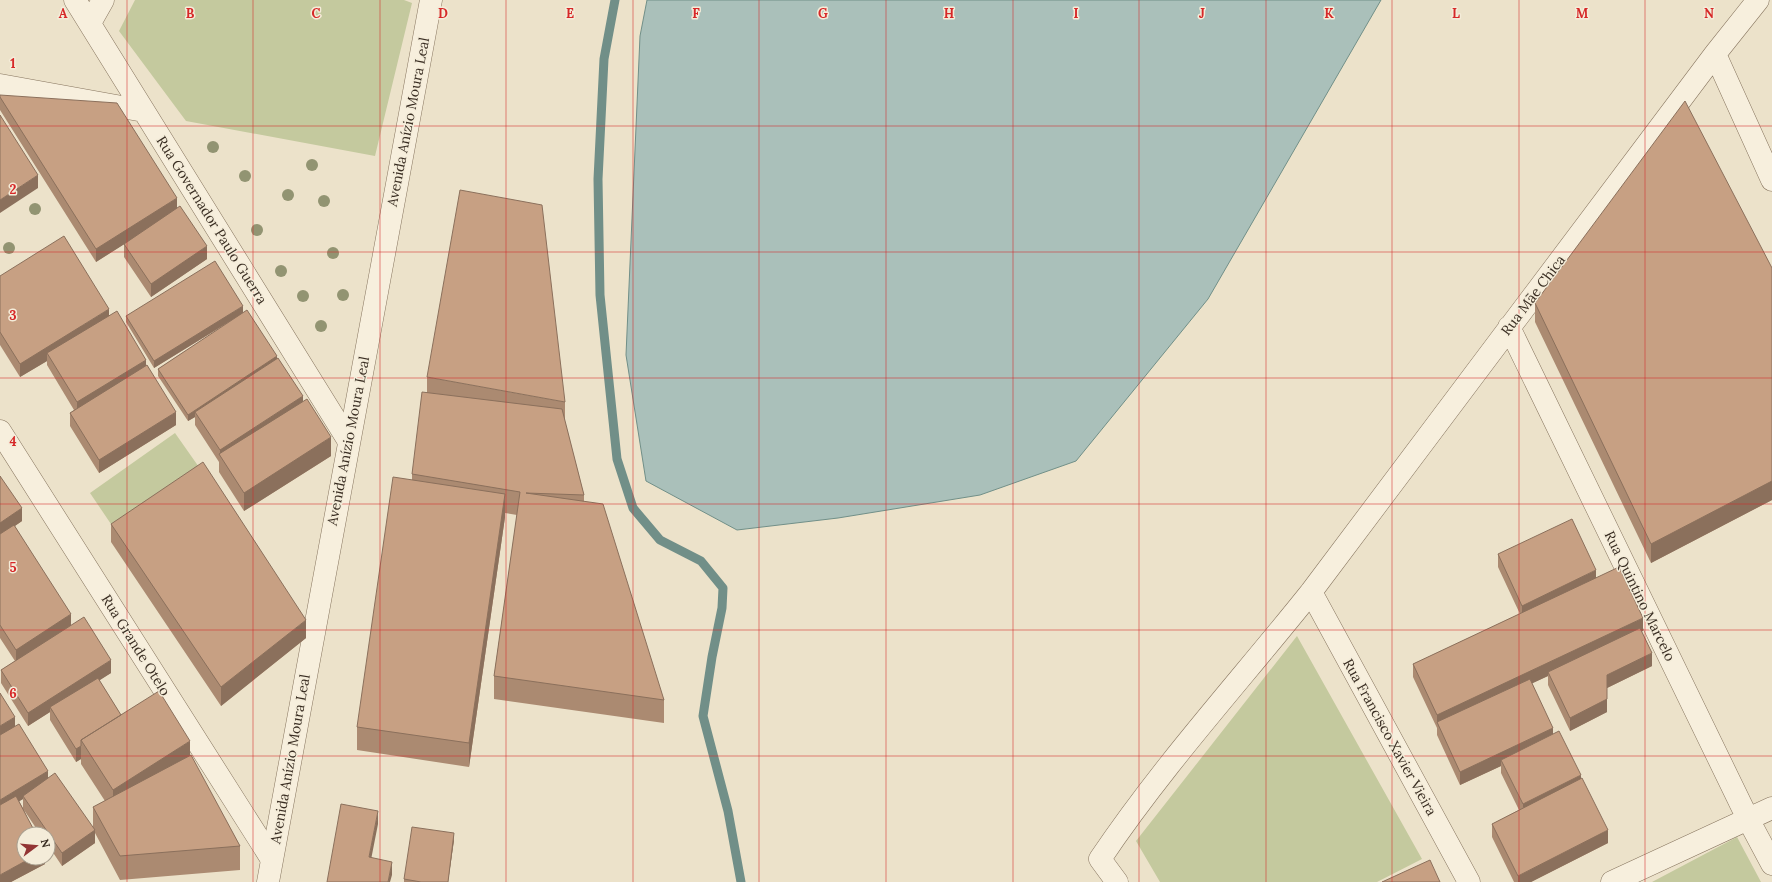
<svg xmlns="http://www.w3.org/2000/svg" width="1772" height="882" viewBox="0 0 1772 882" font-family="Lora,serif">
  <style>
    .green { fill: #c4c99e }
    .water { fill: #aac0ba; stroke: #718f88 }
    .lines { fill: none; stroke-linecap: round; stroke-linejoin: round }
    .stream { stroke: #718f88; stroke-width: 9 }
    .minor-casing { stroke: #87755f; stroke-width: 23 }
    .tertiary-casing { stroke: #87755f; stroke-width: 23 }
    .minor { stroke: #f7efdd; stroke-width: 22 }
    .tertiary { stroke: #f7efdd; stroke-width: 22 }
    .tree { fill: #929472 }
    .wall { fill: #ab8a71; fill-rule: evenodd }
    .shaded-wall { fill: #8b705c }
    .building { fill: #c7a083; stroke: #8b705c }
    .grid { fill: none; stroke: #d62828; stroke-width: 1; stroke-opacity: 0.55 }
    .labels { text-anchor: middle; stroke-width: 3; stroke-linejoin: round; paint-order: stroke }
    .street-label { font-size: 14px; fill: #392d22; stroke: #f4ecd9 }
    .grid-label { font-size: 13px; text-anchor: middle; font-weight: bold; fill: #d62828; stroke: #f4ecd9; stroke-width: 3; stroke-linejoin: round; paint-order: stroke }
  </style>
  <rect width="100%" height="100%" fill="#ece2ca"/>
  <path class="green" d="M135,0H404L412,3L375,156L186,121L119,31Z
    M175,433L201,470L115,530L90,493Z
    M1297,636L1422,859L1377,882H1160L1136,841Z
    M1737,837L1761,882H1652Z"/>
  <path class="water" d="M647,0H1381L1208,299L1076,461L980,495L838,518L737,530L646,481L626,355L640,36Z"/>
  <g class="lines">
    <path class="stream" d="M615,0L604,59L598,179L600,295L617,459L633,508L660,540L701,561L723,588L722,608L712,657L703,716L728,811L741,882"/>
    <g class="minor-casing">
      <path id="minor" d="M75,0L348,440
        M90,23L103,0
        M1715,54L1772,180
        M0,85L144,111
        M1509,327L1748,819L1772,864
        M0,431L271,858
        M1311,592L1469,882
        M1117,882L1100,859C1164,764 1240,681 1311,592L1715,54L1758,0
        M1612,882L1772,808"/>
    </g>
    <g class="tertiary-casing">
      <path id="tertiary" d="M268,882L431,0"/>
    </g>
    <use href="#minor" class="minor"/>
    <use href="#tertiary" class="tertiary"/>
  </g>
  <g class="tree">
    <circle cx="213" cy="147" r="6"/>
    <circle cx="312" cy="165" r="6"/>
    <circle cx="245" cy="176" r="6"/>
    <circle cx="288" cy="195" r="6"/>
    <circle cx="324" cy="201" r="6"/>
    <circle cx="35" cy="209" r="6"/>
    <circle cx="257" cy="230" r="6"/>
    <circle cx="9" cy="248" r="6"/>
    <circle cx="333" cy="253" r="6"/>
    <circle cx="281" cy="271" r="6"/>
    <circle cx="343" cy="295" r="6"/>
    <circle cx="303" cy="296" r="6"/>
    <circle cx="321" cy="326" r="6"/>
  </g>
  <path class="wall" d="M0,95L177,209L207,259L151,297L124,257V244L96,262L0,110Z
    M1772,268V500L1651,563L1535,322V303Z
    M0,276L146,365L176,425L99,473L70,426V413L74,410L47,365V361L20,377L0,345Z
    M243,313L277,359L303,401L331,456L244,511L219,472V462L195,425V417L188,421L158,376V369L239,316L154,368L126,322V316Z
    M427,377L565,402V422L584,495V501L664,700V723L494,699V676L517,515L505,513V517L469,767L357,750V727L412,480V474L427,393Z
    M0,476L22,521L15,526L71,625L111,673L99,680L121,715L190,755L240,846V870L120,880L95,833V843L62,866L48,845V834H40L24,810L45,858V864L11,882L15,726L48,778L93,828V807L105,801L81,764V759L76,762L50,720V712L28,726L1,683V670L15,661L0,638ZM23,799V808L19,801Z
    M111,524L306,638L221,706L111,542Z
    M1498,554L1596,578L1643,631H1641L1652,666L1607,688V712L1570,731L1548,685V676L1532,683L1553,734L1581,779L1608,843L1531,882H1514L1492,837V824L1519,810L1501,773V766L1460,785L1437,735V728L1413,677V664L1520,614L1498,567Z
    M454,840L448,882H404V879Z"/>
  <path class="shaded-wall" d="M38,175V188L0,213V200Z
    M177,198V211L96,262V249Z
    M207,246V259L151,297V284Z
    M243,306V313L154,368V361Z
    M109,309V322L47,353V361L20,377V364Z
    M277,356V363L195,412V417L188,421V415Z
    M146,360V373L77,415V402Z
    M303,396V409L220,455V450Z
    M176,412V425L99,473V460Z
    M331,437V456L244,511V493Z
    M1772,481V500L1651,563V544Z
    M505,494V517L469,767V743Z
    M22,508V521L0,536V523Z
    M1596,570V583L1522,619V606Z
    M71,614V627L16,663V650Z
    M1643,618V631L1549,675L1548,672V676L1439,727L1437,722V715Z
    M306,620V638L221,706V687Z
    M1652,653V666L1607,688V675Z
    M111,660V673L52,711L50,707V712L28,726V713Z
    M1607,699V712L1570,731V718Z
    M15,717V730L0,739V726Z
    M1553,728V741L1501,760V766L1460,785V772Z
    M190,741V765L113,814V790Z
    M81,746V759L76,762V749Z
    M48,771V783L23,796V799L0,813V800Z
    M1581,775V788L1523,817V804Z
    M378,811V824L369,870V857Z
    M95,830V843L62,866V853Z
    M1608,830V843L1531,882H1518V876Z
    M454,833V840L448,882Z
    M31,858H45V864L11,882H0V875Z
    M392,862V875L390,882H388Z"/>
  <path class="building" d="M0,95L117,103L177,198L96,249L0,97Z
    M1685,101L1772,268V481L1651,544L1535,303Z
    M0,115L38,175L0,200Z
    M460,190L542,205L565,402L427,377Z
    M180,206L207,246L151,284L124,244Z
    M64,236L109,309L20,364L0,332V276Z
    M215,261L243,306L154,361L126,316Z
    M247,310L277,356L188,415L158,369Z
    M117,311L146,360L77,402L47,353Z
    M278,358L303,396L220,450L195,412Z
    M147,365L176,412L99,460L70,413Z
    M422,392L562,409L584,495L526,493L603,504L664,700L494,676L520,492L412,474Z
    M307,399L331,437L244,493L219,454Z
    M203,462L306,620L221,687L111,524Z
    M0,476L22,508L0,523Z
    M393,477L505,494L469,743L357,727Z
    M1572,519L1596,570L1522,606L1498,554Z
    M14,525L71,614L16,650L0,625V534Z
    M1619,567L1643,618L1437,715L1413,664Z
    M84,617L111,660L28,713L1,670Z
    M1640,628L1652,653L1607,675V699L1570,718L1548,672Z
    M98,678L121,715L81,740V746L76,749L50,707Z
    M1530,679L1553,728L1460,772L1437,722Z
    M159,691L190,741L113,790L81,740Z
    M0,693L15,717L0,726Z
    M19,724L48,771L0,800V735Z
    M1559,731L1581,775L1523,804L1501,760Z
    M191,755L240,846L120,856L93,807Z
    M55,773L95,830L62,853L23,796Z
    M1582,778L1608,830L1518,876L1492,824Z
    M16,796L36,834H24V858H31L0,875V805Z
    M341,804L378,811L369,857L392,862L388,882H327Z
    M412,827L454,833L448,882H421L404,879Z
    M1430,860L1440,882H1382Z"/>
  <path class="grid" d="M127,0V882M253,0V882M380,0V882M506,0V882M633,0V882M759,0V882M886,0V882M1013,0V882M1139,0V882M1266,0V882M1392,0V882M1519,0V882M1645,0V882M0,126H1772M0,252H1772M0,378H1772M0,504H1772M0,630H1772M0,756H1772"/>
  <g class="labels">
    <g class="street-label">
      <text transform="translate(408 122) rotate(-79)" y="5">Avenida Anízio Moura Leal</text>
      <text transform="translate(212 220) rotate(58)" y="5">Rua Governador Paulo Guerra</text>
      <text transform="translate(1533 295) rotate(-53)" y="5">Rua Mãe Chica</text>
      <text transform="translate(348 441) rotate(-79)" y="5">Avenida Anízio Moura Leal</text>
      <text transform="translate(1640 596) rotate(64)" y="5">Rua Quintino Marcelo</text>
      <text transform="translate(136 645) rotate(58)" y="5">Rua Grande Otelo</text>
      <text transform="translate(1390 737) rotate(61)" y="5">Rua Francisco Xavier Vieira</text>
      <text transform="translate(290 759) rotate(-80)" y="5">Avenida Anízio Moura Leal</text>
    </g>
  </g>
  <g class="grid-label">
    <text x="63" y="18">A</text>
    <text x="190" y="18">B</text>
    <text x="316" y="18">C</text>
    <text x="443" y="18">D</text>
    <text x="570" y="18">E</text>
    <text x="696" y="18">F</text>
    <text x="823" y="18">G</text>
    <text x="949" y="18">H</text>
    <text x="1076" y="18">I</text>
    <text x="1202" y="18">J</text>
    <text x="1329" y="18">K</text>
    <text x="1456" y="18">L</text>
    <text x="1582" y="18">M</text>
    <text x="1709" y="18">N</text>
    <text x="13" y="68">1</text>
    <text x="13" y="194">2</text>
    <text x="13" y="320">3</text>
    <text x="13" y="446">4</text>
    <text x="13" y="572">5</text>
    <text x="13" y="698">6</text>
  </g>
  <g transform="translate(36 846) rotate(74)"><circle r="19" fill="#f4ecd9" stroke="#a9a090"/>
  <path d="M0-3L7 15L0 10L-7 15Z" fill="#923434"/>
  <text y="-6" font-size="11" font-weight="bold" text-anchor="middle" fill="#392d22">N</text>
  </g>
</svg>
